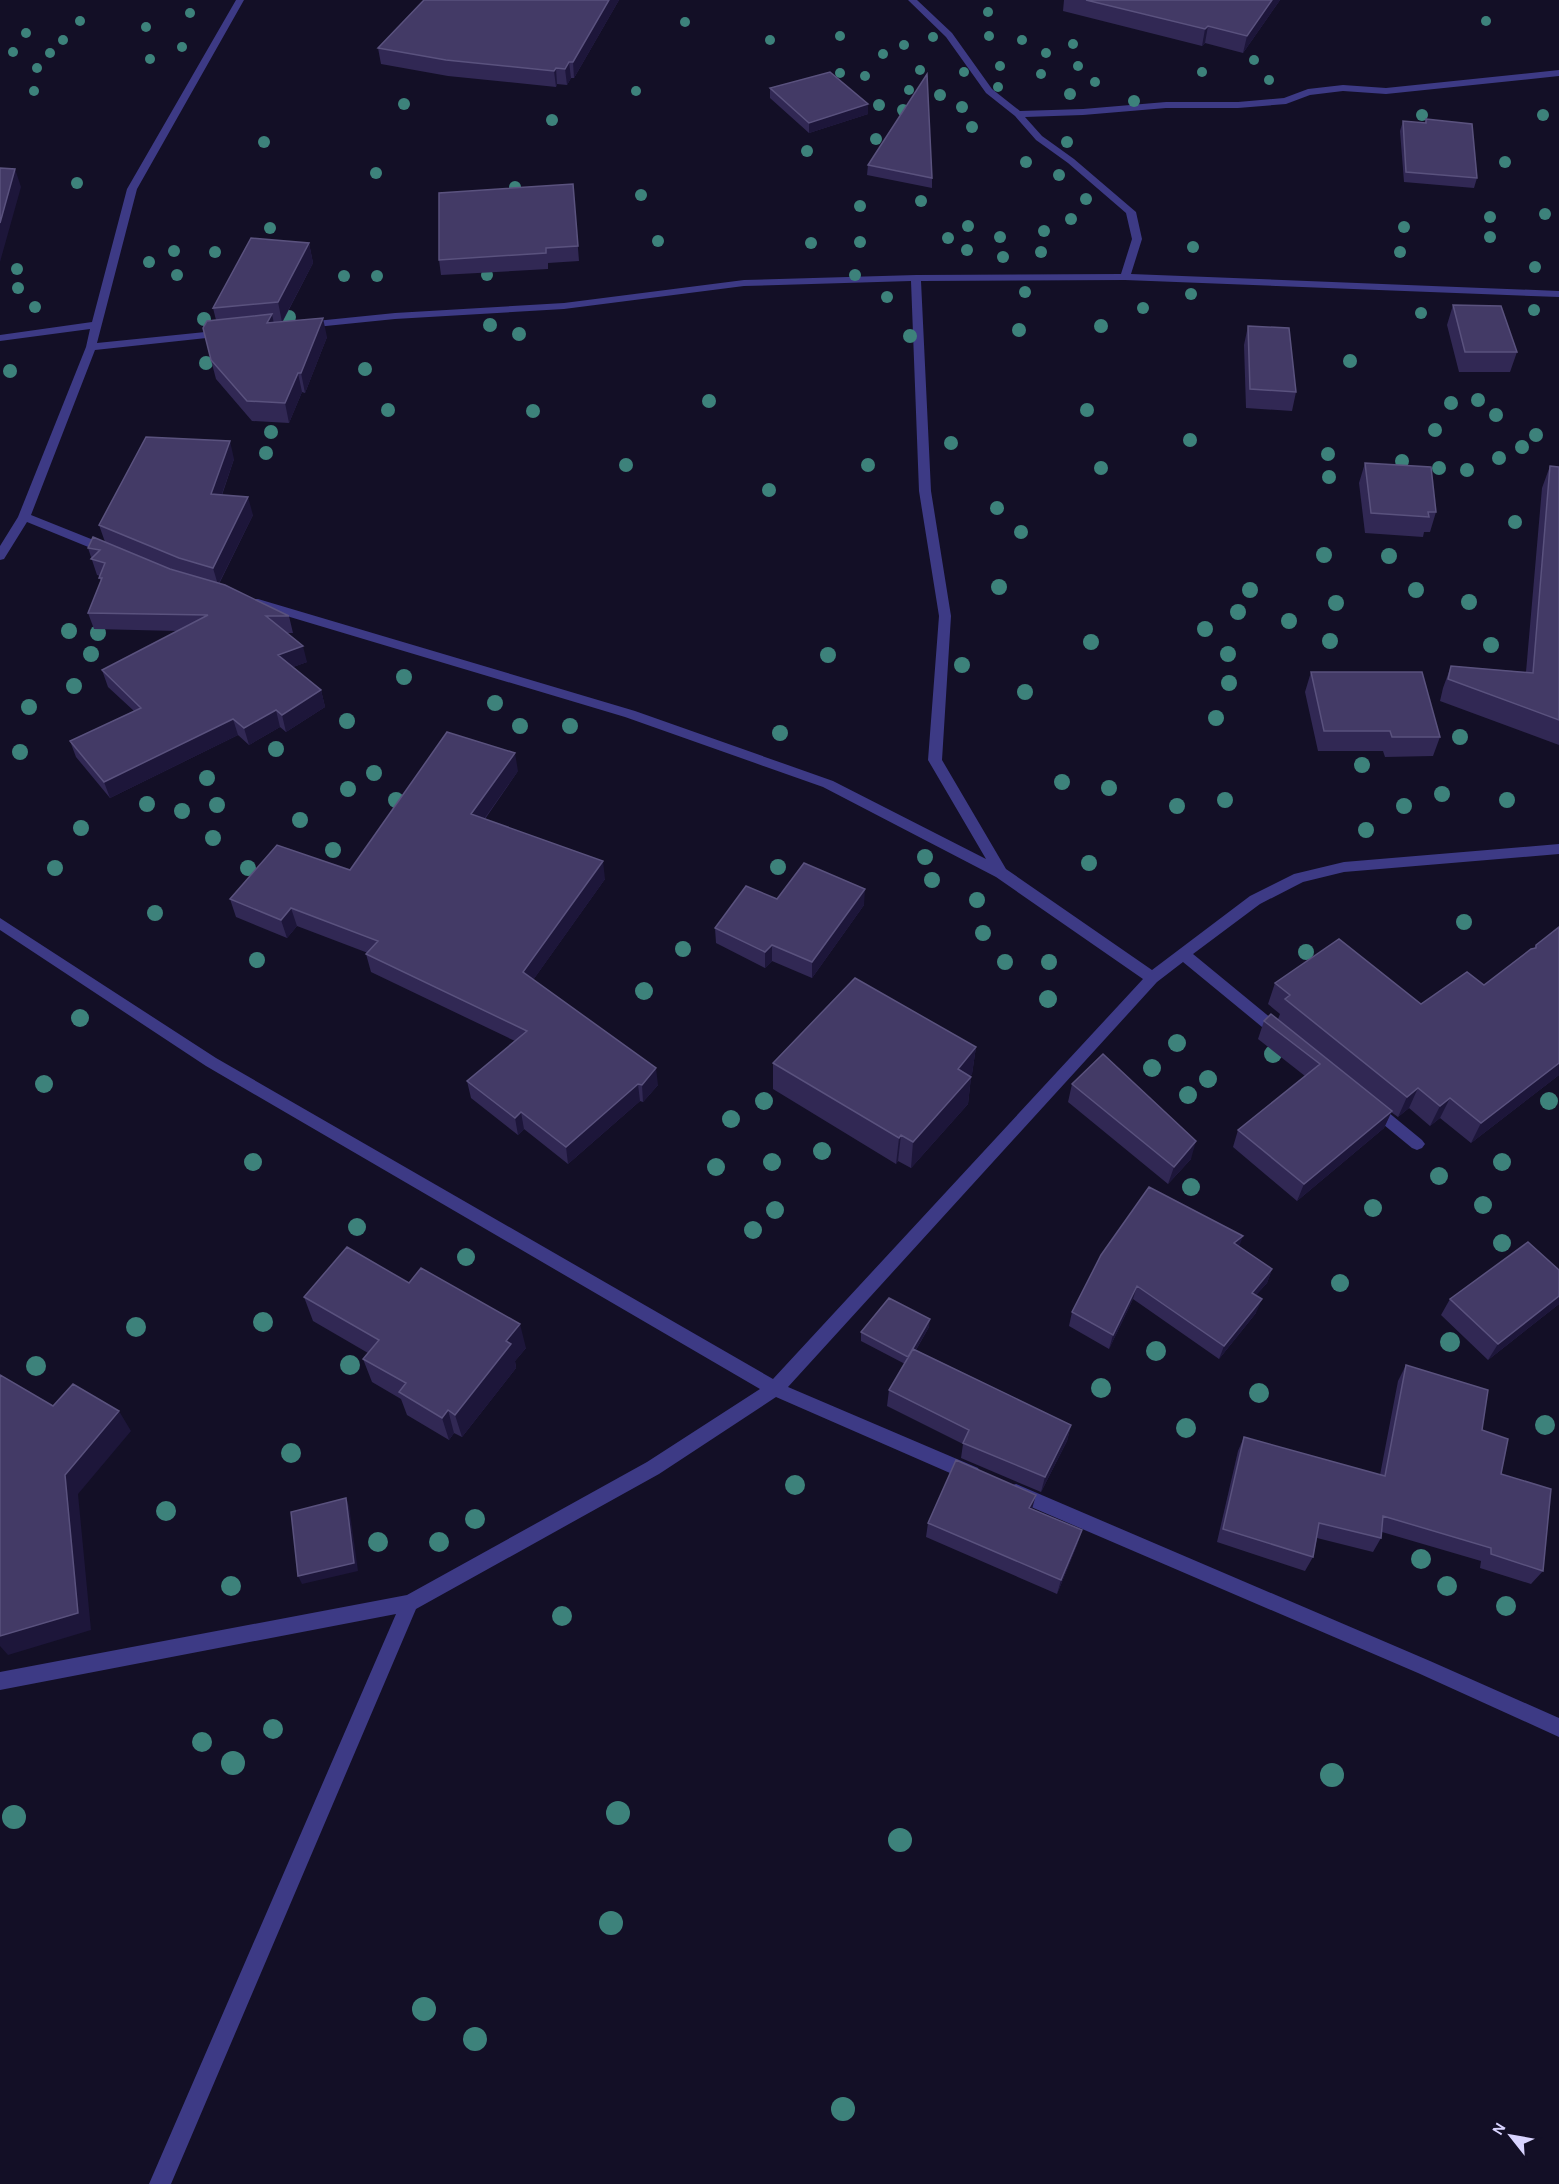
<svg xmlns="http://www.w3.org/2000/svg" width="1559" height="2184" viewBox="0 0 1559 2184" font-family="'Alegreya Sans',sans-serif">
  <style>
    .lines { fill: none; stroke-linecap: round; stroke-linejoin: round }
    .street { fill: #3d3a85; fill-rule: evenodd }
    .tree { fill: #3d827b }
    .wall { fill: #312854 }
    .shaded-wall { fill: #1d163a }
    .building { fill: #433a66; stroke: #5a527e; stroke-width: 1.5 }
  </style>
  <rect width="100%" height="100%" fill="#130f26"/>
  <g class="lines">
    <path class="street" d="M236,0H244L137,189L97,343L225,330L230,333L225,336L95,350L31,515L111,547L113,550L107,554L103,553L27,522L4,559L0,560V546L18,517L86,347L90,329L0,341V335L92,322L127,189Z
      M908,0H917L952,33L992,89L1020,111L1083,109L1166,102H1238L1284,98L1308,89L1343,85L1386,88L1559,70V76L1386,94L1343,91L1310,95L1286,104L1238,108H1166L1083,115L1025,117L1042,136L1074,159L1136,212L1142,239L1131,274L1559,291V297L1125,280L921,281L931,491L951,616L942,760L1006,869L1152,970L1250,896L1294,874L1344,862L1559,844V854L1344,872L1303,882L1260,904L1193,954L1283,1028L1285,1032L1283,1036H1273L1183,962L1157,982L788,1387L978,1468L981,1474L978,1480L972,1482L966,1480L776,1397L659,1474L416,1609L171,2184H149L396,1614L0,1690V1672L407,1595L647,1462L760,1389L206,1066L0,930V918L216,1058L773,1379L1143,979L996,877L823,787L625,717L250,605L248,602L250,599H258L635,711L833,781L986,859L928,760L939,616L919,491L911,281L744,286L564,309L395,319L306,328L301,325L306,322L395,313L564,303L744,280L916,275L1121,274L1132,239L1126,213L1068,163L1036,140L1015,116L986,93L946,37Z
      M1372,1101L1377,1103L1422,1140L1425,1144L1422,1148L1417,1150L1412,1148L1367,1111L1364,1107L1367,1103Z
      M1016,1484L1430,1661L1559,1718V1737L1418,1673L1010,1498L1007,1492L1010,1486Z"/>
  </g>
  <g class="tree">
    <circle cx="988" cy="12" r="5"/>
    <circle cx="190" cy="13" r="5"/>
    <circle cx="80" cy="21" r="5"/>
    <circle cx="1486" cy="21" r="5"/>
    <circle cx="685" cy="22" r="5"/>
    <circle cx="146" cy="27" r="5"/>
    <circle cx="26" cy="33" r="5"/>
    <circle cx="840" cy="36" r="5"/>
    <circle cx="989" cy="36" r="5"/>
    <circle cx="933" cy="37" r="5"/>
    <circle cx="63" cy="40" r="5"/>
    <circle cx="770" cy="40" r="5"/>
    <circle cx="1022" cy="40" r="5"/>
    <circle cx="1073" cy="44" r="5"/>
    <circle cx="904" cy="45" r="5"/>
    <circle cx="182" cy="47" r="5"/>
    <circle cx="13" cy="52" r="5"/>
    <circle cx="50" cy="53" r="5"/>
    <circle cx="1046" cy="53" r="5"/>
    <circle cx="883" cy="54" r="5"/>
    <circle cx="150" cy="59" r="5"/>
    <circle cx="1254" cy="60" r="5"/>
    <circle cx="1000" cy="66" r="5"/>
    <circle cx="1078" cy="66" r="5"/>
    <circle cx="37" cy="68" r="5"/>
    <circle cx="920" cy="70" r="5"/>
    <circle cx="964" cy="72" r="5"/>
    <circle cx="1202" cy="72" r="5"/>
    <circle cx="840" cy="73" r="5"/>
    <circle cx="1041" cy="74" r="5"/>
    <circle cx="865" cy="76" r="5"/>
    <circle cx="1269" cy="80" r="5"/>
    <circle cx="1095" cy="82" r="5"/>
    <circle cx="998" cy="87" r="5"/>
    <circle cx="909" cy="90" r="5"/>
    <circle cx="34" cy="91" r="5"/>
    <circle cx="636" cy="91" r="5"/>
    <circle cx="1070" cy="94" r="6"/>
    <circle cx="940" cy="95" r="6"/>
    <circle cx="1134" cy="101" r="6"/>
    <circle cx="404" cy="104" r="6"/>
    <circle cx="879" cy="105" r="6"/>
    <circle cx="962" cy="107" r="6"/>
    <circle cx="903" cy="110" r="6"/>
    <circle cx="1422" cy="115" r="6"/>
    <circle cx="1543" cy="115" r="6"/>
    <circle cx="552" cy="120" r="6"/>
    <circle cx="972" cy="127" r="6"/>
    <circle cx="876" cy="139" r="6"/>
    <circle cx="264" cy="142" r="6"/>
    <circle cx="1067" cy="142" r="6"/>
    <circle cx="807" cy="151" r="6"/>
    <circle cx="1026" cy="162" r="6"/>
    <circle cx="1505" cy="162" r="6"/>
    <circle cx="376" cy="173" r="6"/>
    <circle cx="1059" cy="175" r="6"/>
    <circle cx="77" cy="183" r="6"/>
    <circle cx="515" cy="187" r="6"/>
    <circle cx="641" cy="195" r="6"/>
    <circle cx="1086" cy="199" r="6"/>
    <circle cx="921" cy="201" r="6"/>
    <circle cx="860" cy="206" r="6"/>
    <circle cx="1545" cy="214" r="6"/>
    <circle cx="1490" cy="217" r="6"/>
    <circle cx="1071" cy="219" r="6"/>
    <circle cx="968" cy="226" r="6"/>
    <circle cx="1404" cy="227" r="6"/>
    <circle cx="270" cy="228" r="6"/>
    <circle cx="1044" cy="231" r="6"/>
    <circle cx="1000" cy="237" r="6"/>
    <circle cx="1490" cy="237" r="6"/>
    <circle cx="948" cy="238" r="6"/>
    <circle cx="658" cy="241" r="6"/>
    <circle cx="860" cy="242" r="6"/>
    <circle cx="811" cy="243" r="6"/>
    <circle cx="1193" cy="247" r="6"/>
    <circle cx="967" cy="250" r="6"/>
    <circle cx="174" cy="251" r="6"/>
    <circle cx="215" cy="252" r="6"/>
    <circle cx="1041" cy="252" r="6"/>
    <circle cx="1400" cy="252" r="6"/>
    <circle cx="1003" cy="257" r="6"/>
    <circle cx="149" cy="262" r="6"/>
    <circle cx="1535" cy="267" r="6"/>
    <circle cx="17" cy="269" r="6"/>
    <circle cx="177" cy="275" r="6"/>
    <circle cx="487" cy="275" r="6"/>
    <circle cx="855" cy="275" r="6"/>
    <circle cx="344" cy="276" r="6"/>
    <circle cx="377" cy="276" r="6"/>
    <circle cx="18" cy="288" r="6"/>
    <circle cx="1025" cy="292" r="6"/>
    <circle cx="1191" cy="294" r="6"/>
    <circle cx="887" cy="297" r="6"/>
    <circle cx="35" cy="307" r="6"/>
    <circle cx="1143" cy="308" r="6"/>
    <circle cx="1534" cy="310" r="6"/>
    <circle cx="1421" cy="313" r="6"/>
    <circle cx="289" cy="317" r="7"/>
    <circle cx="204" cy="319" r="7"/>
    <circle cx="490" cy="325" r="7"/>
    <circle cx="1101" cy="326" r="7"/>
    <circle cx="1019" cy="330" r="7"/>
    <circle cx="519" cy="334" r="7"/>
    <circle cx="910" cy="336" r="7"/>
    <circle cx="1350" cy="361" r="7"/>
    <circle cx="206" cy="363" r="7"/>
    <circle cx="365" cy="369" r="7"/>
    <circle cx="10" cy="371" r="7"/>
    <circle cx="1478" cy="400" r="7"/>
    <circle cx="709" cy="401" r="7"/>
    <circle cx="1451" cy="403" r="7"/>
    <circle cx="388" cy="410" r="7"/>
    <circle cx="1087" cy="410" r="7"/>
    <circle cx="533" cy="411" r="7"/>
    <circle cx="1496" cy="415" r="7"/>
    <circle cx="1435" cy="430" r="7"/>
    <circle cx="271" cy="432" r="7"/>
    <circle cx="1536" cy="435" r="7"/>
    <circle cx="1190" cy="440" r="7"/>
    <circle cx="951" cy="443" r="7"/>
    <circle cx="1522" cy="447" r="7"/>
    <circle cx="266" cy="453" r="7"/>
    <circle cx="1328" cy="454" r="7"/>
    <circle cx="1499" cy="458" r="7"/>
    <circle cx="1402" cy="461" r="7"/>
    <circle cx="626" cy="465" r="7"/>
    <circle cx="868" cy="465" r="7"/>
    <circle cx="1101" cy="468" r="7"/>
    <circle cx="1439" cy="468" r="7"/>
    <circle cx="1467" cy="470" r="7"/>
    <circle cx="1329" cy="477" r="7"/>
    <circle cx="769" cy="490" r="7"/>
    <circle cx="997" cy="508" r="7"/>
    <circle cx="1515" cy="522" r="7"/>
    <circle cx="1021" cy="532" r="7"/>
    <circle cx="1324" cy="555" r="8"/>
    <circle cx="1389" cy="556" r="8"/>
    <circle cx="999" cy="587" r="8"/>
    <circle cx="1250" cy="590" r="8"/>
    <circle cx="1416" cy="590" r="8"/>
    <circle cx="1469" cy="602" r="8"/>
    <circle cx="1336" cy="603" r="8"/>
    <circle cx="1238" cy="612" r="8"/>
    <circle cx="1289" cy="621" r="8"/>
    <circle cx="1205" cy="629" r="8"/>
    <circle cx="69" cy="631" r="8"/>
    <circle cx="98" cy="633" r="8"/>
    <circle cx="1330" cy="641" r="8"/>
    <circle cx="1091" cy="642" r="8"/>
    <circle cx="1491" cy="645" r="8"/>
    <circle cx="91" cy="654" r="8"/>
    <circle cx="1228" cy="654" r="8"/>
    <circle cx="828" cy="655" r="8"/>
    <circle cx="962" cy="665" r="8"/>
    <circle cx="404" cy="677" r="8"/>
    <circle cx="1229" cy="683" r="8"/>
    <circle cx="74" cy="686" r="8"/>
    <circle cx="1025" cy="692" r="8"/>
    <circle cx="495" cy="703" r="8"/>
    <circle cx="29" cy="707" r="8"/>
    <circle cx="1216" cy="718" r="8"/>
    <circle cx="347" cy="721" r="8"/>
    <circle cx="520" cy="726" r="8"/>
    <circle cx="570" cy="726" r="8"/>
    <circle cx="780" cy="733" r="8"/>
    <circle cx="1460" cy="737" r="8"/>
    <circle cx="276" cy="749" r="8"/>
    <circle cx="20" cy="752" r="8"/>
    <circle cx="1362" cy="765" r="8"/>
    <circle cx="374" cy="773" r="8"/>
    <circle cx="207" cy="778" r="8"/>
    <circle cx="1062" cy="782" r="8"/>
    <circle cx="1109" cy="788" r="8"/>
    <circle cx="348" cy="789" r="8"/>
    <circle cx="1442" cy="794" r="8"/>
    <circle cx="396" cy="800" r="8"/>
    <circle cx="1225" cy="800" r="8"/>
    <circle cx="1507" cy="800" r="8"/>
    <circle cx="147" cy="804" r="8"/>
    <circle cx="217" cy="805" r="8"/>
    <circle cx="1177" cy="806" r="8"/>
    <circle cx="1404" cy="806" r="8"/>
    <circle cx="182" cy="811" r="8"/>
    <circle cx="300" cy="820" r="8"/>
    <circle cx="81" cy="828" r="8"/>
    <circle cx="1366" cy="830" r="8"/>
    <circle cx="213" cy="838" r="8"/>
    <circle cx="333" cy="850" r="8"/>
    <circle cx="925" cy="857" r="8"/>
    <circle cx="1089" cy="863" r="8"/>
    <circle cx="778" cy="867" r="8"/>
    <circle cx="55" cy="868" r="8"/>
    <circle cx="248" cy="868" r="8"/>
    <circle cx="932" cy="880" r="8"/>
    <circle cx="977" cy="900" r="8"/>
    <circle cx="155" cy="913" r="8"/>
    <circle cx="1464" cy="922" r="8"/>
    <circle cx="983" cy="933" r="8"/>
    <circle cx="683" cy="949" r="8"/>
    <circle cx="1306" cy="952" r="8"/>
    <circle cx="257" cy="960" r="8"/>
    <circle cx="1005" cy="962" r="8"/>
    <circle cx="1049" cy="962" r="8"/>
    <circle cx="644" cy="991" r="9"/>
    <circle cx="1048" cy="999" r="9"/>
    <circle cx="80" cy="1018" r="9"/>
    <circle cx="1177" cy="1043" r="9"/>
    <circle cx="1273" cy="1054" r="9"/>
    <circle cx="1152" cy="1068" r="9"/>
    <circle cx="1208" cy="1079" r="9"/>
    <circle cx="44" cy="1084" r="9"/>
    <circle cx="1188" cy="1095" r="9"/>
    <circle cx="764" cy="1101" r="9"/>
    <circle cx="1549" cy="1101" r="9"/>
    <circle cx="731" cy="1119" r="9"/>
    <circle cx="822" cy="1151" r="9"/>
    <circle cx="253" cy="1162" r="9"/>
    <circle cx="772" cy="1162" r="9"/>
    <circle cx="1502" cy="1162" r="9"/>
    <circle cx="716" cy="1167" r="9"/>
    <circle cx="1439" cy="1176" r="9"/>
    <circle cx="1191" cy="1187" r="9"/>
    <circle cx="1483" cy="1205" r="9"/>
    <circle cx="1373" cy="1208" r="9"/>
    <circle cx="775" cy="1210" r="9"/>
    <circle cx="357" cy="1227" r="9"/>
    <circle cx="753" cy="1230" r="9"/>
    <circle cx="1502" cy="1243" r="9"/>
    <circle cx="466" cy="1257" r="9"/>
    <circle cx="1340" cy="1283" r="9"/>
    <circle cx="263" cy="1322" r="10"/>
    <circle cx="136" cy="1327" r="10"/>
    <circle cx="1450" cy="1342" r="10"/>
    <circle cx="1156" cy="1351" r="10"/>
    <circle cx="350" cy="1365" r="10"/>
    <circle cx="36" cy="1366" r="10"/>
    <circle cx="1101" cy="1388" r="10"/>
    <circle cx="1259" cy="1393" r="10"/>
    <circle cx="1545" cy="1425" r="10"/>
    <circle cx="1186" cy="1428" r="10"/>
    <circle cx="291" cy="1453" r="10"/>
    <circle cx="795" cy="1485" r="10"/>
    <circle cx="166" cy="1511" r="10"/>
    <circle cx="475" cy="1519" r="10"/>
    <circle cx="378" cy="1542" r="10"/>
    <circle cx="439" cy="1542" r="10"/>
    <circle cx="1421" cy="1559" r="10"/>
    <circle cx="231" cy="1586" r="10"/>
    <circle cx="1447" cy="1586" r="10"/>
    <circle cx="1506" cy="1606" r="10"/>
    <circle cx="562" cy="1616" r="10"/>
    <circle cx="273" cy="1729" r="10"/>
    <circle cx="202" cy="1742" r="10"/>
    <circle cx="233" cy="1763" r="12"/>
    <circle cx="1332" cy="1775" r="12"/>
    <circle cx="618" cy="1813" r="12"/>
    <circle cx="14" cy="1817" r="12"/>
    <circle cx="900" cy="1840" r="12"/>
    <circle cx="611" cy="1923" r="12"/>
    <circle cx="424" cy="2009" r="12"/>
    <circle cx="475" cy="2039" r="12"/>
    <circle cx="843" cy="2109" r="12"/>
  </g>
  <path class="wall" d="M424,0H619L574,78H571L567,85L557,84L556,87L448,76L381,64L378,48Z
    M1064,0H1280L1243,53L1205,43L1202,46L1063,11Z
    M770,88L868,104V114L809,133L770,98Z
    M1426,119L1477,178L1474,188L1404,182L1400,131L1403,121L1425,123Z
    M868,165L932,178V188L867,175Z
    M573,184L579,261L548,263V269L441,275L439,260Z
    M309,243L313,263L283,321L327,337L305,393L302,392L289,423L252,421L216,379L211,360L216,320L213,308Z
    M1453,305L1517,352L1510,372H1459L1447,325Z
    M1248,326L1296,392L1292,411L1246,408L1244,345Z
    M234,459L222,495L253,515L219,584L289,616L293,633H287L307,662L293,667L321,690L325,707L286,732L280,727L249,745L238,735L110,798L76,757L70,741L134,711L108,687L102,670L178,631L94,629L88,613L101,581L99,578L100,576L97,575L88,548L105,542L99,525Z
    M1365,463L1436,512L1430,532H1424L1423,537L1365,533L1359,483Z
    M1550,466L1559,467V745L1440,701L1443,688L1451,666L1526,672L1542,488Z
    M1311,672L1440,737L1433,756L1385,757L1383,751H1318L1305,692Z
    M518,771L485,819L605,879L533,980L658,1085L643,1102L640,1101L568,1164L524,1129L518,1135L471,1098L467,1081L515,1041L371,972L366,954L368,953L297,926L287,938L236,917L230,899L350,870Z
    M864,905L812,978L772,961L765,968L716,943L715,928Z
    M1536,945L1559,1075L1471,1143L1440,1118L1430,1126L1409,1108L1398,1117L1391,1112L1384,1128L1297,1201L1233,1147L1238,1130L1305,1076L1258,1039L1264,1021L1278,1019L1280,1014L1268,1004L1275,983L1421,1004L1484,985L1534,948Z
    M976,1047L972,1074L970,1076L971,1077L968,1104L911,1168L898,1161L896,1164L773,1089V1063Z
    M1072,1084L1191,1159L1168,1184L1068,1102Z
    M1239,1247L1272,1269L1267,1283L1256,1295V1313L1219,1359L1133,1299L1109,1349L1069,1326L1072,1312L1101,1255Z
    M1559,1270V1304L1488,1360L1441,1315L1450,1299Z
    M409,1283L526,1348L515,1361L516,1368L462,1437L454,1433L449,1440L407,1415L401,1399L372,1382L363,1359L368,1353L313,1321L304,1297Z
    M929,1327L916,1350L1071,1425L1067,1441L1041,1492L961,1458L963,1444L887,1406L889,1390L905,1364L861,1341V1332Z
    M1406,1365L1482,1430L1543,1571L1531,1584L1480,1568L1481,1561L1382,1532L1381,1538L1373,1552L1317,1538L1313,1557L1305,1571L1217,1542L1238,1451L1244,1437L1380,1475L1398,1381Z
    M1032,1509L1082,1530L1077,1545L1057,1594L926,1537L928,1523Z"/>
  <path class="shaded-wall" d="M609,0H619L574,78L573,62Z
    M1272,0H1280L1243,53L1247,36Z
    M1208,26L1205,43L1202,46L1205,29Z
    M569,62L571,78L567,85L565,69Z
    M556,68L557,84L556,87L554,71Z
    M868,104V114L809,133V123Z
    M15,169L21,187L0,262V223Z
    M309,243L313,263L282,322L278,302Z
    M272,314L276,334L267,323Z
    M323,318L327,337L305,393L301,373Z
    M298,373L302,392L289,423L285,403Z
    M230,441L234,459L216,511L211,494Z
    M248,497L253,515L218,585L213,568Z
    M303,646L307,662L282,671L278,655Z
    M321,690L325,707L286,732L282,715Z
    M276,710L280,727L249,745L244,728Z
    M233,719L238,735L110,798L104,782Z
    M515,753L518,771L475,832L471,814Z
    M603,861L605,879L526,990L523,972Z
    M865,889L864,905L812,978V962Z
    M291,908L297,926L287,938L281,920Z
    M772,945V961L765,968V952Z
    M976,1047L972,1074L954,1096L958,1069Z
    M1559,1063V1075L1471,1143L1481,1123Z
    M656,1068L658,1085L643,1102L642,1085Z
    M971,1077L968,1104L911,1168L913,1142Z
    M638,1084L640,1101L568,1164L566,1147Z
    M1418,1088L1409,1108L1398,1117L1407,1097Z
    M1450,1098L1440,1118L1430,1126L1440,1106Z
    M1392,1111L1384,1128L1297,1201L1304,1184Z
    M521,1112L524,1129L518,1135L515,1118Z
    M901,1135L898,1161L896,1164L899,1138Z
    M1196,1141L1191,1159L1168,1184L1174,1167Z
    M1243,1236L1238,1250L1234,1243Z
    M1272,1269L1267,1283L1246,1306L1252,1293Z
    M1137,1286L1133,1299L1109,1349L1113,1335Z
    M1559,1296V1304L1488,1360L1498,1344Z
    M1262,1299L1256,1313L1219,1359L1224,1346Z
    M930,1319L929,1327L907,1365L908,1357Z
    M520,1324L526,1348L515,1361L516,1368L462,1437L455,1415L506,1341Z
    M448,1410L454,1433L449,1440L442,1418Z
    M119,1411L131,1431L78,1494L91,1630L8,1655L0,1646V1636L65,1475Z
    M1071,1425L1067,1441L1041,1492L1045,1477Z
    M1036,1495L1032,1509L1029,1508Z
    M346,1498L349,1506L358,1571L302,1584L298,1576Z
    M1082,1530L1077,1545L1057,1594L1061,1580Z"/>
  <path class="building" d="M424,0H609L573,62H569L565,69L556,68L554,71L446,60L378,48Z
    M1086,0H1272L1247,36L1208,26L1205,29Z
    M830,72L868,104L809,123L770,88Z
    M927,74L932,178L868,165Z
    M1426,119L1472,124L1477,178L1406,172L1403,121L1426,123Z
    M0,168L15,169L0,223Z
    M573,184L578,246L546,248V253L439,260V193Z
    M251,238L309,243L278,302L213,308Z
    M1453,305L1501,306L1517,352H1465Z
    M272,314L267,323L323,318L301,373H298L285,403L247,401L211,360L203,328L207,321Z
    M1248,326L1289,328L1296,392L1250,389Z
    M146,437L230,441L211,494L248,497L213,568L179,558L99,525Z
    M1365,463L1431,467L1436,512H1428L1429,517L1371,513Z
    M1550,466L1559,467V720L1448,679L1451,666L1533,673Z
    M93,537L170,569L225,585L289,616H266L303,646L278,655L321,690L282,715L276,710L244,728L233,719L104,782L70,741L141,708L102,670L208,615L88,613L102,578H99L105,563L91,559L100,550L88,548Z
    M1311,672H1422L1440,737H1392L1390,731H1324Z
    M447,732L515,753L471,814L603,861L523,972L656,1068L642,1085L638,1084L566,1147L521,1112L515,1118L467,1081L527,1031L366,954L378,941L291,908L281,920L230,899L277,845L350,870Z
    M804,863L865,889L812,962L772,945L765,952L715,928L746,886L777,899Z
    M1559,927V1063L1481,1123L1450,1098L1440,1106L1418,1088L1407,1097L1285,999L1290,995L1275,983L1339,939L1421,1004L1467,972L1484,985L1531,949L1536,948V945Z
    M855,978L976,1047L958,1069L971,1077L913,1142L901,1135L899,1138L773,1063Z
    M1271,1014L1392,1111L1304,1184L1238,1130L1320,1064L1264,1021Z
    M1103,1054L1196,1141L1174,1167L1072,1084Z
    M1149,1187L1243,1236L1234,1243L1272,1269L1252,1293L1262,1299L1224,1346L1137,1286L1113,1335L1072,1312L1101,1255Z
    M1528,1242L1559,1270V1296L1498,1344L1450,1299Z
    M347,1247L409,1283L421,1268L520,1324L506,1341L511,1344L455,1415L448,1410L442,1418L399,1392L406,1383L363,1359L379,1340L304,1297Z
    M889,1298L930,1319L908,1357L861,1332Z
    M913,1349L1071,1425L1045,1477L963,1443L969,1430L889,1390Z
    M1406,1365L1488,1390L1482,1430L1508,1439L1501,1474L1551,1489L1543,1571L1491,1554V1548L1383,1516L1381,1538L1319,1523L1313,1557L1223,1529L1244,1437L1385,1476Z
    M0,1375L53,1406L73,1384L119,1411L65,1475L78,1613L0,1636Z
    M956,1460L1036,1495L1029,1508L1082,1530L1061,1580L928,1523Z
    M346,1498L354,1563L298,1576L291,1512Z"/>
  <g transform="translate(1511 2136) rotate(301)" stroke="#130f26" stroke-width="4.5" paint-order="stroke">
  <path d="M0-4.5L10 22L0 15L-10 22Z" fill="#d9d4ff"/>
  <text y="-9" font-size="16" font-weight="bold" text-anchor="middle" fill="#d9d4ff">N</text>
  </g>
</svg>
